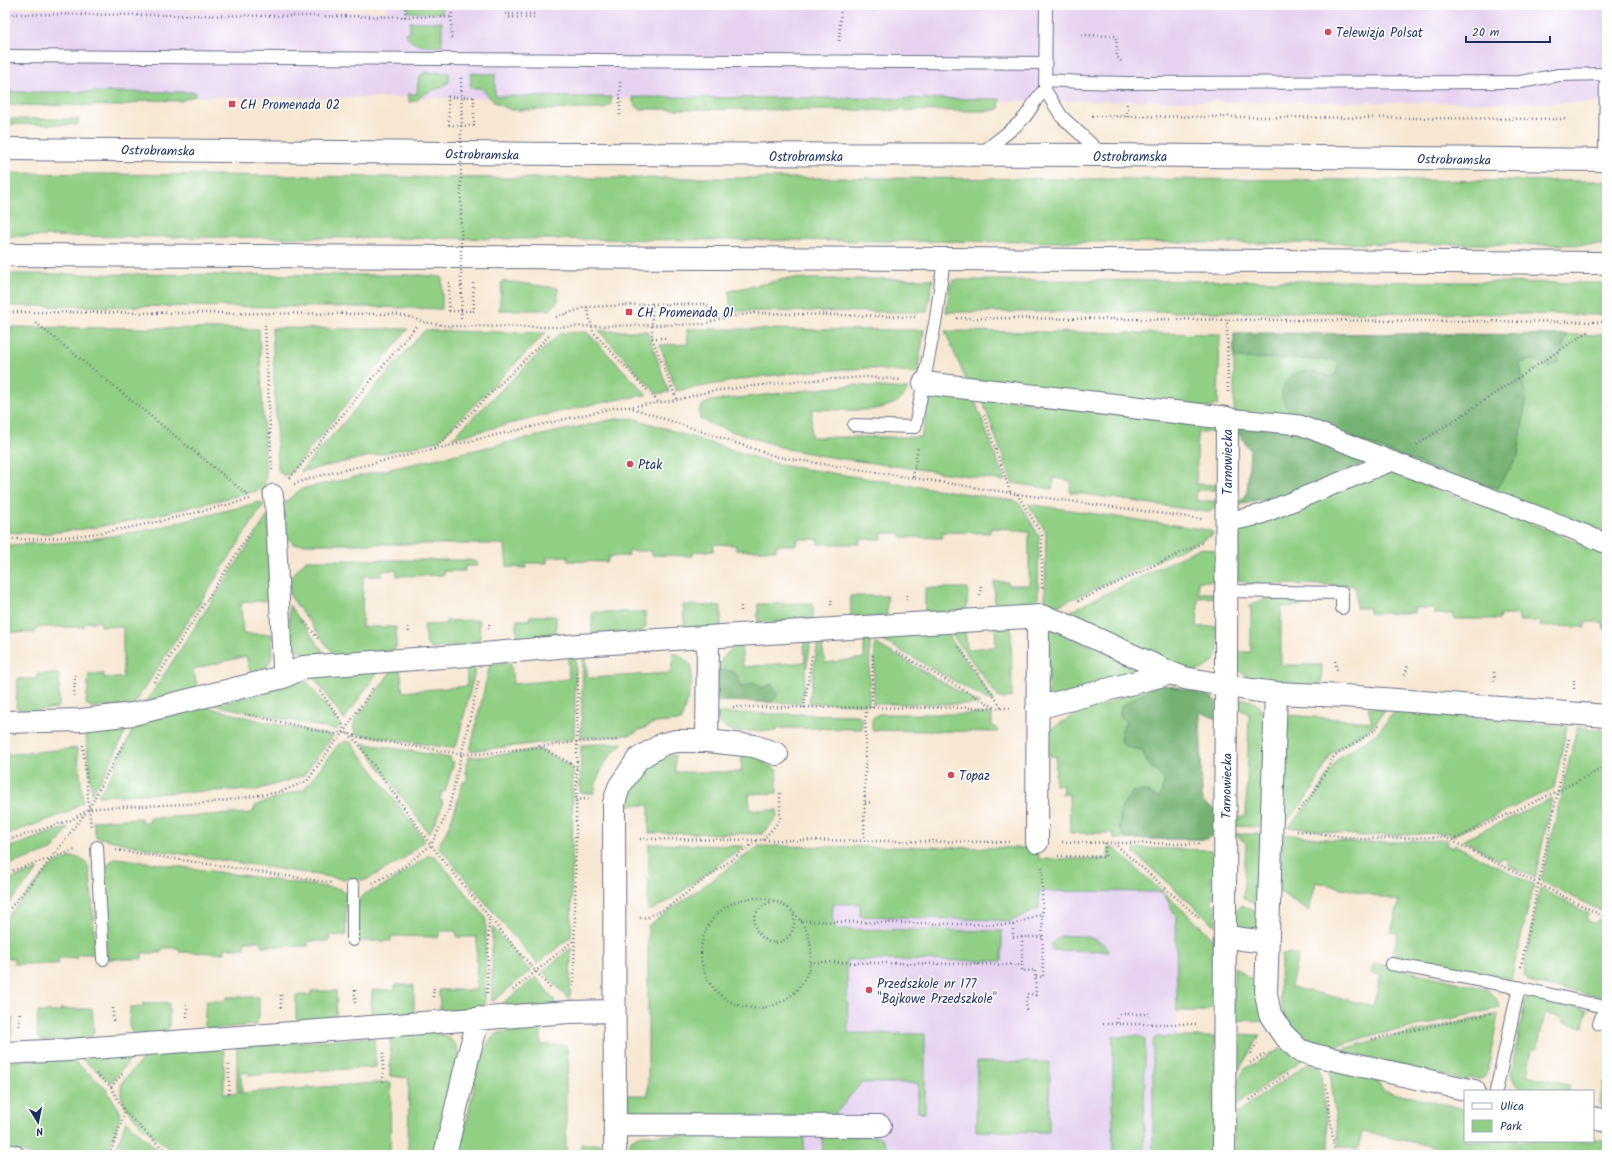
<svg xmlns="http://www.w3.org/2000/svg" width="1612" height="1160" viewBox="0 0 1612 1160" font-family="Kalam,sans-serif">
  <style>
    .built { fill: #e6d2f0 }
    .green { fill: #91cf85; stroke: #567f72 }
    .forest { fill: #74b272; stroke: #487068 }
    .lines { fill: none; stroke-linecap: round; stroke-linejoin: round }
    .service-casing { stroke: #686f87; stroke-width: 14 }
    .pedestrian-casing { stroke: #686f87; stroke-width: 21 }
    .minor-casing { stroke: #686f87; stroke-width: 24 }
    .primary-casing { stroke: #686f87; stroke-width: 24 }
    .path { stroke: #686f87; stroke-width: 2.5; stroke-dasharray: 1 3; stroke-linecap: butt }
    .service { stroke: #fff; stroke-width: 12 }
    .pedestrian { stroke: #fff; stroke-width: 19 }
    .minor { stroke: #fff; stroke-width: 22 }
    .primary { stroke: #fff; stroke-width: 22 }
    .path-bridge { stroke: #686f87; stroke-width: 2.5; stroke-dasharray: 1 3; stroke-linecap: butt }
    .poi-dot { fill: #d1495b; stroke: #fff; stroke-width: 1.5 }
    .labels { text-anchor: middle; stroke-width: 3; stroke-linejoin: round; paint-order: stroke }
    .poi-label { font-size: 13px; fill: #1b2f5e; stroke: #fff; text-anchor: start }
    .street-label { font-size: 13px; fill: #1b2f5e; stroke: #fff }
  </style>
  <rect width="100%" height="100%" fill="#fff"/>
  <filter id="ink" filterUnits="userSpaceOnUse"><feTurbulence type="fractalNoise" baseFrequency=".025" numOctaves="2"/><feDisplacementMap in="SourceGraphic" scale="8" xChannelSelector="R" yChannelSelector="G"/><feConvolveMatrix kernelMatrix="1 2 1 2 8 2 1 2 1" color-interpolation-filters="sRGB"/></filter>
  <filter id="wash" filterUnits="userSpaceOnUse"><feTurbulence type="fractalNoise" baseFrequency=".012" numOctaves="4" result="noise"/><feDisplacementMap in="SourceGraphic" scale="16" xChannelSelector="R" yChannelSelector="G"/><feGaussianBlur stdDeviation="0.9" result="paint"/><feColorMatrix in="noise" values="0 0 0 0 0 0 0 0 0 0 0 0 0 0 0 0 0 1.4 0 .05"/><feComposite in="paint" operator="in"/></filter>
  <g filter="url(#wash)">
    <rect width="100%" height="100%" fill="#f7e7d2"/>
    <path class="built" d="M387,5H1607V103L5,96V9L135,8L173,10L387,11Z
      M1042,891L1163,892L1176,917L1178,1155H683L706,892Z"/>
    <path class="green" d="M410,5H442V13L407,12Z
      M410,22H442V46C427,46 412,48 405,33L410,32Z
      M426,72L449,73V82L441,87L424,94L416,101L409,102V94H417C418,84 416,77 426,72Z
      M471,73L495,74V96L611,97V104L604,109L511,110L495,103L481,88H470Z
      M5,92H195V96L180,101L146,100L123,106L5,105Z
      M633,97L1000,99L999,109L989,111L639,109L633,103Z
      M5,119H79L78,125L5,124Z
      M5,173L502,178H859L1607,181V245L5,236Z
      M5,274L419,275L442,277V309L376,307L5,306Z
      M790,278L807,279H933L927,312L737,311L730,305L729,291Z
      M953,280L1332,281L1607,283V315L1352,312H946L950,285Z
      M502,281L558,288V301L550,310H499Z
      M5,327L259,329L266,480L264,486L260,490L141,519L91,528L42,534L5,532Z
      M272,328L408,329L289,475H282L278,469Z
      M687,329L924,330L917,374L868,368L804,372L750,378L676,391L660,345L688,344Z
      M425,330L445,331L546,333L438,441L300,472Z
      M599,331H647L669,392L657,394Z
      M945,331L1220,334L1218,404L1209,408L966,380Z
      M587,332L647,395C581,404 517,423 452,438L560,333Z
      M1234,333L1607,335V536L1234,413Z
      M854,385L908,389C904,395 900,401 893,404C871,414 836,409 812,409L811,437H921L931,393L973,396L1005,481L829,457L787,449L713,425L700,419C697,407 701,406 710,401Z
      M981,396L1215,426L1217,429L1216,432H1198L1196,484L1217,485V490H1197L1196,501H1217L1216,508L1211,511L1207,512L1070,492L1071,481L1054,478L1052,489L1012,483Z
      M633,418L779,465L1015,501L1020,504L1039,536L1038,598L1026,608L1001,609L995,605L994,582H1008V585H1029V532L1012,531L1011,529L990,528V533L943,532L942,538L901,537V533H882V539H860V544H818V539H797L796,545H776V550H736V545L714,544L713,551L693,552V556L651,555V551H629L628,556L608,557V562L568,561V556L547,557V563H526V568L507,567L505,544H293C282,535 285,516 284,503L301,489L564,430L615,419Z
      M1387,471L1556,533L1607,555V629H1604L1603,622H1585V627L1540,626V621H1519V615H1500L1499,619H1454V614H1434V608H1414V613H1369V608H1356V589L1351,585L1247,584L1237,579L1235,548L1240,530Z
      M260,502L264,504L133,706L91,707L86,704L89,674H104V678H123V627L101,626L100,621L84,623V627H36L35,633L5,632V545L74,542L153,529Z
      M1028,504L1208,530L1214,533L1211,536L1061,604L1049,607L1045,603L1046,532Z
      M268,515L271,600L241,603L243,634H272C273,656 275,667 251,675L246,656L193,669L198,689L146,702Z
      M1203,548L1217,551V581H1198V593H1217V597L1198,598L1197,627L1217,626C1217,634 1218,643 1218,652C1216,665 1201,672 1189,671L1069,615L1071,611L1073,610L1195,550Z
      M306,560H470L477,562V566H465V571H444V575L397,576L396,570L382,571V576H363L362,627H396V647L393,651L335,656L290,596L289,579Z
      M925,588H968L967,607L965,610L928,613L925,611Z
      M850,596H887V616L851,617Z
      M1266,599L1320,600L1322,602L1302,603V606L1281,607V665H1322L1321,683L1318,686C1299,685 1247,687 1237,667C1234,662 1235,657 1235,652H1251V607H1248L1256,602Z
      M813,603V618L811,621L758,623V604Z
      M289,605L326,655C286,659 290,636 289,605Z
      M683,605L721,606V628L685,629Z
      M592,612H645L646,626L642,632L594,634L592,631Z
      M530,616H556V638L522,642C515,636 517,628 517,620H529Z
      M479,620L480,638L478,643L431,649L426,643L424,625L446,624V621Z
      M1011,626L1012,697L1003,699L998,697L949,630L965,629L967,649L996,647L995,627Z
      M1049,627L1136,667L1134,673L1048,700Z
      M944,630L994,700L990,701L880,639L877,636Z
      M864,637H870L869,704L809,703L818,640H821L825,663L864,658Z
      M804,640H811L801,703L714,701C717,679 714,653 741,646L743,667L805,662Z
      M875,643L980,704H873Z
      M673,652L680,655L692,666L691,686L681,721L655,723L629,735L581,738L583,658L585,657L588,678L671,673Z
      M576,657L574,739L470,751L490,664L511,663L513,684L569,679L568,658Z
      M467,665H472L475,671L457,744L455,747L451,748L356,734L353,728L355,721L392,670L400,669L403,692L467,686Z
      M375,671L377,673L344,720L313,676Z
      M37,674H59V704L57,708L23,712L16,707L18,679H37Z
      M304,678L340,725L337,730L214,705L291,685Z
      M1159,684L1204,693L1214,699L1200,712L1202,802L1217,811L1211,836L1206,839H1114V833H1070L1069,794H1062L1063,785H1055L1056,756H1048V731L1086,708L1095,705L1097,707L1112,702L1114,699Z
      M1242,699C1263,702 1262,710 1265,729L1263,827L1235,826V817L1246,816L1249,714L1237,708V704Z
      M203,706L261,721L333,736L303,776L253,791L235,790L98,796L113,772L136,723Z
      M1368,707L1385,709L1376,723L1368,730L1331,754L1312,791L1281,828L1286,718L1290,715L1372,722Z
      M1396,710L1567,726L1554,788L1452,836L1447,833L1362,836L1289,827L1317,794L1338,758L1376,734Z
      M717,713L858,715L862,719V729L777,728V731H732L724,727L716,720Z
      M880,714H992V725L997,729V732L872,730V719L876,715Z
      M129,724L108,768L92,794L85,726Z
      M1577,727L1607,730V914L1541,881Z
      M347,741L352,743L424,839L423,842L402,860L366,880L343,879L150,849L96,837L93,821L141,818V822H149V818L252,813L256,805L304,789L338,745Z
      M362,743L451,758L450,761L454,762L445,792L442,791L440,801H443L439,814L429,834Z
      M623,743C607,756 598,772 594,793H580L581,745Z
      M77,748L83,802L67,813L5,835V755Z
      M540,750L569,765L573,770L571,937L537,964L438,846C452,824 456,806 463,782H466L468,774L465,773L468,757H479Z
      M675,755V772H741L742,755H752L777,770V793L749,794L750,810H777V817L763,834L649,833V805H626C635,784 650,757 675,755Z
      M1552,799L1535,878L1506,864L1508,860L1501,857L1499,860L1463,840Z
      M69,828L52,850L5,866V849L55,831Z
      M1234,834H1263L1260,907L1243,898L1246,843Z
      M1283,834L1360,843L1445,840L1447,841L1446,845L1453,848L1455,845L1534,885L1511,979L1392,957L1398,933L1391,932L1399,901L1316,882L1309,911L1280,892L1278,887Z
      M649,844L744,846L670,900L654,909L648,910Z
      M759,846L1038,848L1039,859H1108L1109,847L1114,848L1206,931L1214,943L1217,1002L1206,1011H1177L1176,917L1163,892L1039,891V909L1008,922L996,920L860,916V904H833L832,918L836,929L1002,931V961L846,960L847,966L848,1033L925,1034V1113L918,1112V1083H861L832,1118L639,1114L630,1108L625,1095H648V926Z
      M1140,848L1210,850C1220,855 1216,869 1217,879H1211L1212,887H1216V896H1212V904L1216,905V926L1133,852L1135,849Z
      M427,856H435L486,918L485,1000L482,1009L442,1012L440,1008L439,990H476L477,937H457L456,931H440L439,937L391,936V941H359C359,928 355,911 359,900C362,893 371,891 377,889C396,880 411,868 427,856Z
      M71,857L81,858L88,865L90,873L96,954H78V958H58V964H14V958H5V920L51,866Z
      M117,858L341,889L346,895V936L330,935L329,941H308V946H262V941H245V948H225V953L180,952L179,948H162L161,953H142V959H107L104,872C107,864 110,861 117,858Z
      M39,869L5,908V881Z
      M1540,888L1589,914L1587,920L1595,924L1598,919L1607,924V998L1532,983L1525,979L1524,971Z
      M1242,905L1261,915L1260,933L1236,930L1235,912Z
      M492,926L530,971L492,1002Z
      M1061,936C1077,935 1098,935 1109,950L1107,951L1052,950L1051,944Z
      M571,948L570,1001L543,971Z
      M1291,953L1298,955L1291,987L1373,1006L1381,976L1371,973L1374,963L1487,989L1495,997L1500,1008L1366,1037L1328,1049L1322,1048L1320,1043C1273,1025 1278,996 1282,954Z
      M1234,967L1258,984L1264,1021L1234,1020Z
      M536,977L555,1001L553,1006L494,1010Z
      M395,985H414V1014L374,1016L371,1012L372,990H395Z
      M311,991H336C336,999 337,1007 336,1014C334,1024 310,1023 302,1024L296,1018V995H311Z
      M227,997H259V1016L256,1025L209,1029L204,1025L206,1001H227Z
      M1535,997L1587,1009L1583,1027L1562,1022L1563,1018L1545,1013L1537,1050L1532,1049L1527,1075L1570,1084L1569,1091L1523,1090L1516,1085L1512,1077L1511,1072L1525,1004L1522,1003L1526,998Z
      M143,1003H169V1027L166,1033L135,1035C126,1030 130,1016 130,1007H143Z
      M60,1009H92L94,1031L91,1037L88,1039L41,1041L37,1035L38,1012H60Z
      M1498,1014L1488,1070C1483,1081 1479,1080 1469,1077L1467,1081L1337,1051L1368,1042Z
      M5,1018H13L11,1039L8,1043L5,1041Z
      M535,1025L539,1026L541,1029V1045H565L567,1048L569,1073L566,1075V1155H459L463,1136L461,1135V1132L464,1133L475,1082L472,1081L475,1074L478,1073L476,1062L481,1063C488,1027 504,1031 535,1029Z
      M438,1033C469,1043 456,1065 452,1089H449L447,1097L449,1098L437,1155H408L409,1078L390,1076L391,1037L393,1035Z
      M1233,1034L1260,1035L1234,1078Z
      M1113,1035C1117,1036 1120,1038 1123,1037C1132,1037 1138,1032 1145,1040L1144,1155H1113Z
      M374,1037L376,1067L249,1075L248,1072L241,1073L242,1091H237V1047Z
      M1156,1037H1215L1213,1155H1153V1045L1154,1039Z
      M221,1048L224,1052V1094L391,1082L390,1155H175C159,1137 110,1109 123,1081L148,1053Z
      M1282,1048L1302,1060L1233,1107V1088L1245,1069Z
      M136,1053L111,1082L79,1057Z
      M69,1057L105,1087L121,1113L107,1155H33L5,1148V1062Z
      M977,1062H1050L1049,1132L976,1131Z
      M1308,1063L1320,1067L1330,1155H1234V1115Z
      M1330,1070L1376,1079L1383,1091L1465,1109V1141H1593V1138L1607,1141V1155H1430L1432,1146L1362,1132L1358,1150L1339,1146Z
      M1604,1082L1607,1083V1112C1595,1106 1602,1092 1604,1082Z
      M126,1120L162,1154L114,1155Z
      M638,1135L804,1136V1155H644V1154L629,1153C628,1144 630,1139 638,1135Z
      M822,1136H875L883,1139L886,1146L887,1155H823Z
      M581,1144H601V1155H581Z"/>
    <path class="forest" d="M1234,333L1567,335L1558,363L1549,367L1533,360L1520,363L1526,400L1518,456L1497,488L1468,481L1292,416C1283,404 1276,389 1290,378C1292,376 1295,373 1298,372C1307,369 1323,373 1331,377L1337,372L1338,366L1336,360L1234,358Z
      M1238,425L1299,431L1370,461L1272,501L1258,500L1248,503L1236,505L1247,494L1250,450L1235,429Z
      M725,670C739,671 737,678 742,687L754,682L761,688L772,684L777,692L776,698L771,702L714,701L717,671Z
      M1159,684L1204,693L1217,703V719L1200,712L1202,802L1217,811L1215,831L1206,839H1125L1119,827L1121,809L1132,792L1146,791L1159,798L1164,784L1163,779L1148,764L1142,750C1121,747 1114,743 1126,722C1119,716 1119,714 1121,706Z"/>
  </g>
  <g filter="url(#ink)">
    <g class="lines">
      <g class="service-casing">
        <path id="service" d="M1046,5L1045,90L1062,117L1103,155
          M5,56L1045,63
          M1045,80L1083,82L1127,83L1520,82L1559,75L1607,74
          M982,153C995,142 1010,132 1023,119C1032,110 1035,97 1045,90
          M1605,160L1606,74
          M854,425L915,427L936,318L944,259
          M1227,591L1342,593V608
          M97,847L103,959
          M353,940V886
          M1391,964L1516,987L1605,1007L1599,1024
          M1496,1091L1519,987"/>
      </g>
      <g class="pedestrian-casing">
        <path id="pedestrian" d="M1227,418L1300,425L1392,461L1567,527L1607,544
          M273,494L275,506L283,677
          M1227,522L1259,515L1392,461
          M5,1153L15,1155"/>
      </g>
      <g class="minor-casing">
        <path id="minor" d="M924,383L1227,418L1224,1155
          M1276,693L1266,994L1270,1014L1282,1033L1299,1050L1314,1055L1474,1091
          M1037,708L1171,673
          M5,722L81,720L133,714L283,677L304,667L484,654L579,645L1041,616L1062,623L1171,673L1184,678L1252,690L1276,693L1344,696L1607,716
          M707,741L708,637
          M1037,842L1038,616
          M1225,936L1242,939L1267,942
          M5,1053L68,1050L501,1017L569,1012L614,1011
          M1593,1118L1607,1121
          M616,1125L880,1126
          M445,1155L468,1057L479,1018
          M615,1155L614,803L619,787L638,759L663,744L676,741H707L754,746L777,754"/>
      </g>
      <g class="primary-casing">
        <path id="primary" d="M5,149L565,154L1104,155L1607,160
          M5,255L944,259L1607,263"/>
      </g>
      <path class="path" d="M452,5L451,37H453
        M5,14L452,17
        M505,14H536
        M405,17V5
        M505,17L536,18
        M1082,35L1116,36L1117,57L1122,62
        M839,41L841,5
        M461,78L462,126
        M474,97V126
        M620,115V79
        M1092,116L1565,119
        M1127,117V103
        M449,125L448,97H460
        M473,283L474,311
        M652,304H706L716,314
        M587,307L593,332L658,402
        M449,311V283H450
        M5,312L394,314L414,318L423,322L449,326L554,327L704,324L719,319L754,313L916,317
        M556,317L587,307L652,304V338L677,400
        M461,318L462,283
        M957,318L1607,322
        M1227,319L1228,393
        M36,323L249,496
        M265,325L272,470
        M652,338H665
        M629,407L778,457L1017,494L1202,519
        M984,415L1010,492
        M1417,445L1589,331
        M434,449L551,334
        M913,477L918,447
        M290,478L417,325
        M294,484L318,476L618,407H629L677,400L711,391L796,381L869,377L900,380
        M1017,494L1042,535V590
        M5,539C88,542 170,519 250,499
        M980,595L981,586
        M907,600V592
        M1078,601L1202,543
        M831,605L832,597
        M741,611V603
        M305,622L319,640
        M408,627L409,634
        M488,629L490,622
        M959,647L1002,708
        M896,652L996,708
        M1335,661L1337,670
        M1494,672L1495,683
        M1405,675L1408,665
        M154,682L251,531
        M1574,689V679
        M320,691L342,722L344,731
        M74,696L75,674
        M733,707L1012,708
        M804,708L812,655
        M872,708L873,653
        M245,714L334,734L345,732L358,737L461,754H481L577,742L620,740
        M348,734L357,742L431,845L489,917L550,988
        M83,745L91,827
        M538,746L570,763L577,769
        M576,800L589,799
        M865,803L872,802
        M1298,811L1313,794L1334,756L1374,731L1379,725
        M1297,831L1362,839L1444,837L1607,918
        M640,839L1011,842
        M763,840L780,820V793
        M1452,840L1558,791L1607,766
        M5,841L71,820L88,810L97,808L208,803L280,792L307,781L334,743L345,732L348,725L373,688
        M864,841L866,709
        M1062,842L1199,844
        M1114,843L1199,918
        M116,850L333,883
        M1058,856L1105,857V843
        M5,873L76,850
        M373,883L405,866L431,845L448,812L479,679
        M701 953a55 55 0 1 1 110 0a55 55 0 1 1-110 0Z
        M774,901C729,915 772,963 791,933C795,926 795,920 793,912
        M5,914L44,868L76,825L88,810L125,741
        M640,918L648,917L665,909L758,840
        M801,921L1013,925L1043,913
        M1013,925V937H1042
        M1022,937V971L1035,970L1036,995L1027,994L1026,1010
        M810,962L1022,965
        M1521,967L1569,739
        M1036,977H1043L1042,866
        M574,986L578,671
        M513,990L574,940
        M487,993L489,918
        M433,997L434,985
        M355,1003V989
        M281,1008V995
        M187,1017V1001
        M113,1021V1007
        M1117,1023V1014H1149
        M1103,1024H1199
        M19,1026L20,1012
        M1368,1040L1492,1013
        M1251,1054L1257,1043
        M1250,1063L1266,1053
        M96,1074L111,1087L125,1112L169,1155
        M383,1082V1052
        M1326,1084L1335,1155
        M111,1087L124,1072
        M229,1094V1062
        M1250,1100L1289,1073
        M110,1155L125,1112"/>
      <use href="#service" class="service"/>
      <use href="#pedestrian" class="pedestrian"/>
      <use href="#minor" class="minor"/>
      <use href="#primary" class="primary"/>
      <path class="path-bridge" d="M460,97H474
        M449,125L474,126
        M461,126V288
        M449,311H474"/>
    </g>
  </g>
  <g class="poi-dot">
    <circle cx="1328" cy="32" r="4"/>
    <rect x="228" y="100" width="8" height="8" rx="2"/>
    <rect x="625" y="308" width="8" height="8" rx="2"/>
    <circle cx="630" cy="464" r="4"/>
    <circle cx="951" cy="775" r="4"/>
    <circle cx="869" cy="990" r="4"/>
  </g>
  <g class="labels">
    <g class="poi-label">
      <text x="1336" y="37">Telewizja Polsat</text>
      <text x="240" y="109">CH Promenada 02</text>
      <text x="637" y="317">CH Promenada 01</text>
      <text x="638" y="469">Ptak</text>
      <text x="959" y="780">Topaz</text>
      <text x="877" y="988">Przedszkole nr 177<tspan x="877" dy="15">"Bajkowe Przedszkole"</tspan></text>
    </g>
    <g class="street-label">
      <text transform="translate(158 150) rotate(1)" y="5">Ostrobramska</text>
      <text transform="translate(482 154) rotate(1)" y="5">Ostrobramska</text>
      <text x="806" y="161">Ostrobramska</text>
      <text x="1130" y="161">Ostrobramska</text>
      <text transform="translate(1454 159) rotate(1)" y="5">Ostrobramska</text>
      <text transform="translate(1227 462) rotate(-90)" y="5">Tarnowiecka</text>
      <text transform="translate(1226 786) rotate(-89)" y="5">Tarnowiecka</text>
    </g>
  </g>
  <rect width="1612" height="1160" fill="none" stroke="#fff" stroke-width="20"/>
  <rect x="1464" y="1090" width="130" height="52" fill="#ffffff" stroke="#a4acbf"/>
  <rect x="1472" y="1103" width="20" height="6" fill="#ffffff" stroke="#a4acbf"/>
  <text x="1500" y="1110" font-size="12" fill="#1b2f5e">Ulica</text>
  <rect x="1472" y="1120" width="20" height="12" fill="#91cf85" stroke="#a4acbf"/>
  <text x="1500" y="1130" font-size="12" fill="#1b2f5e">Park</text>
  <g transform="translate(38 1122) rotate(170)" stroke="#ffffff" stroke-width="3" paint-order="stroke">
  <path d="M0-3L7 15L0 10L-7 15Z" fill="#1b2f5e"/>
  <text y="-6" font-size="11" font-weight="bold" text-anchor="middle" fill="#1b2f5e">N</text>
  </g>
  <path d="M1466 36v6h84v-6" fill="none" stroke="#1b2f5e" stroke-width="2"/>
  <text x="1472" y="36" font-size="12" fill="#1b2f5e" stroke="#ffffff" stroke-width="3" paint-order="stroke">20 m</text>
</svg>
